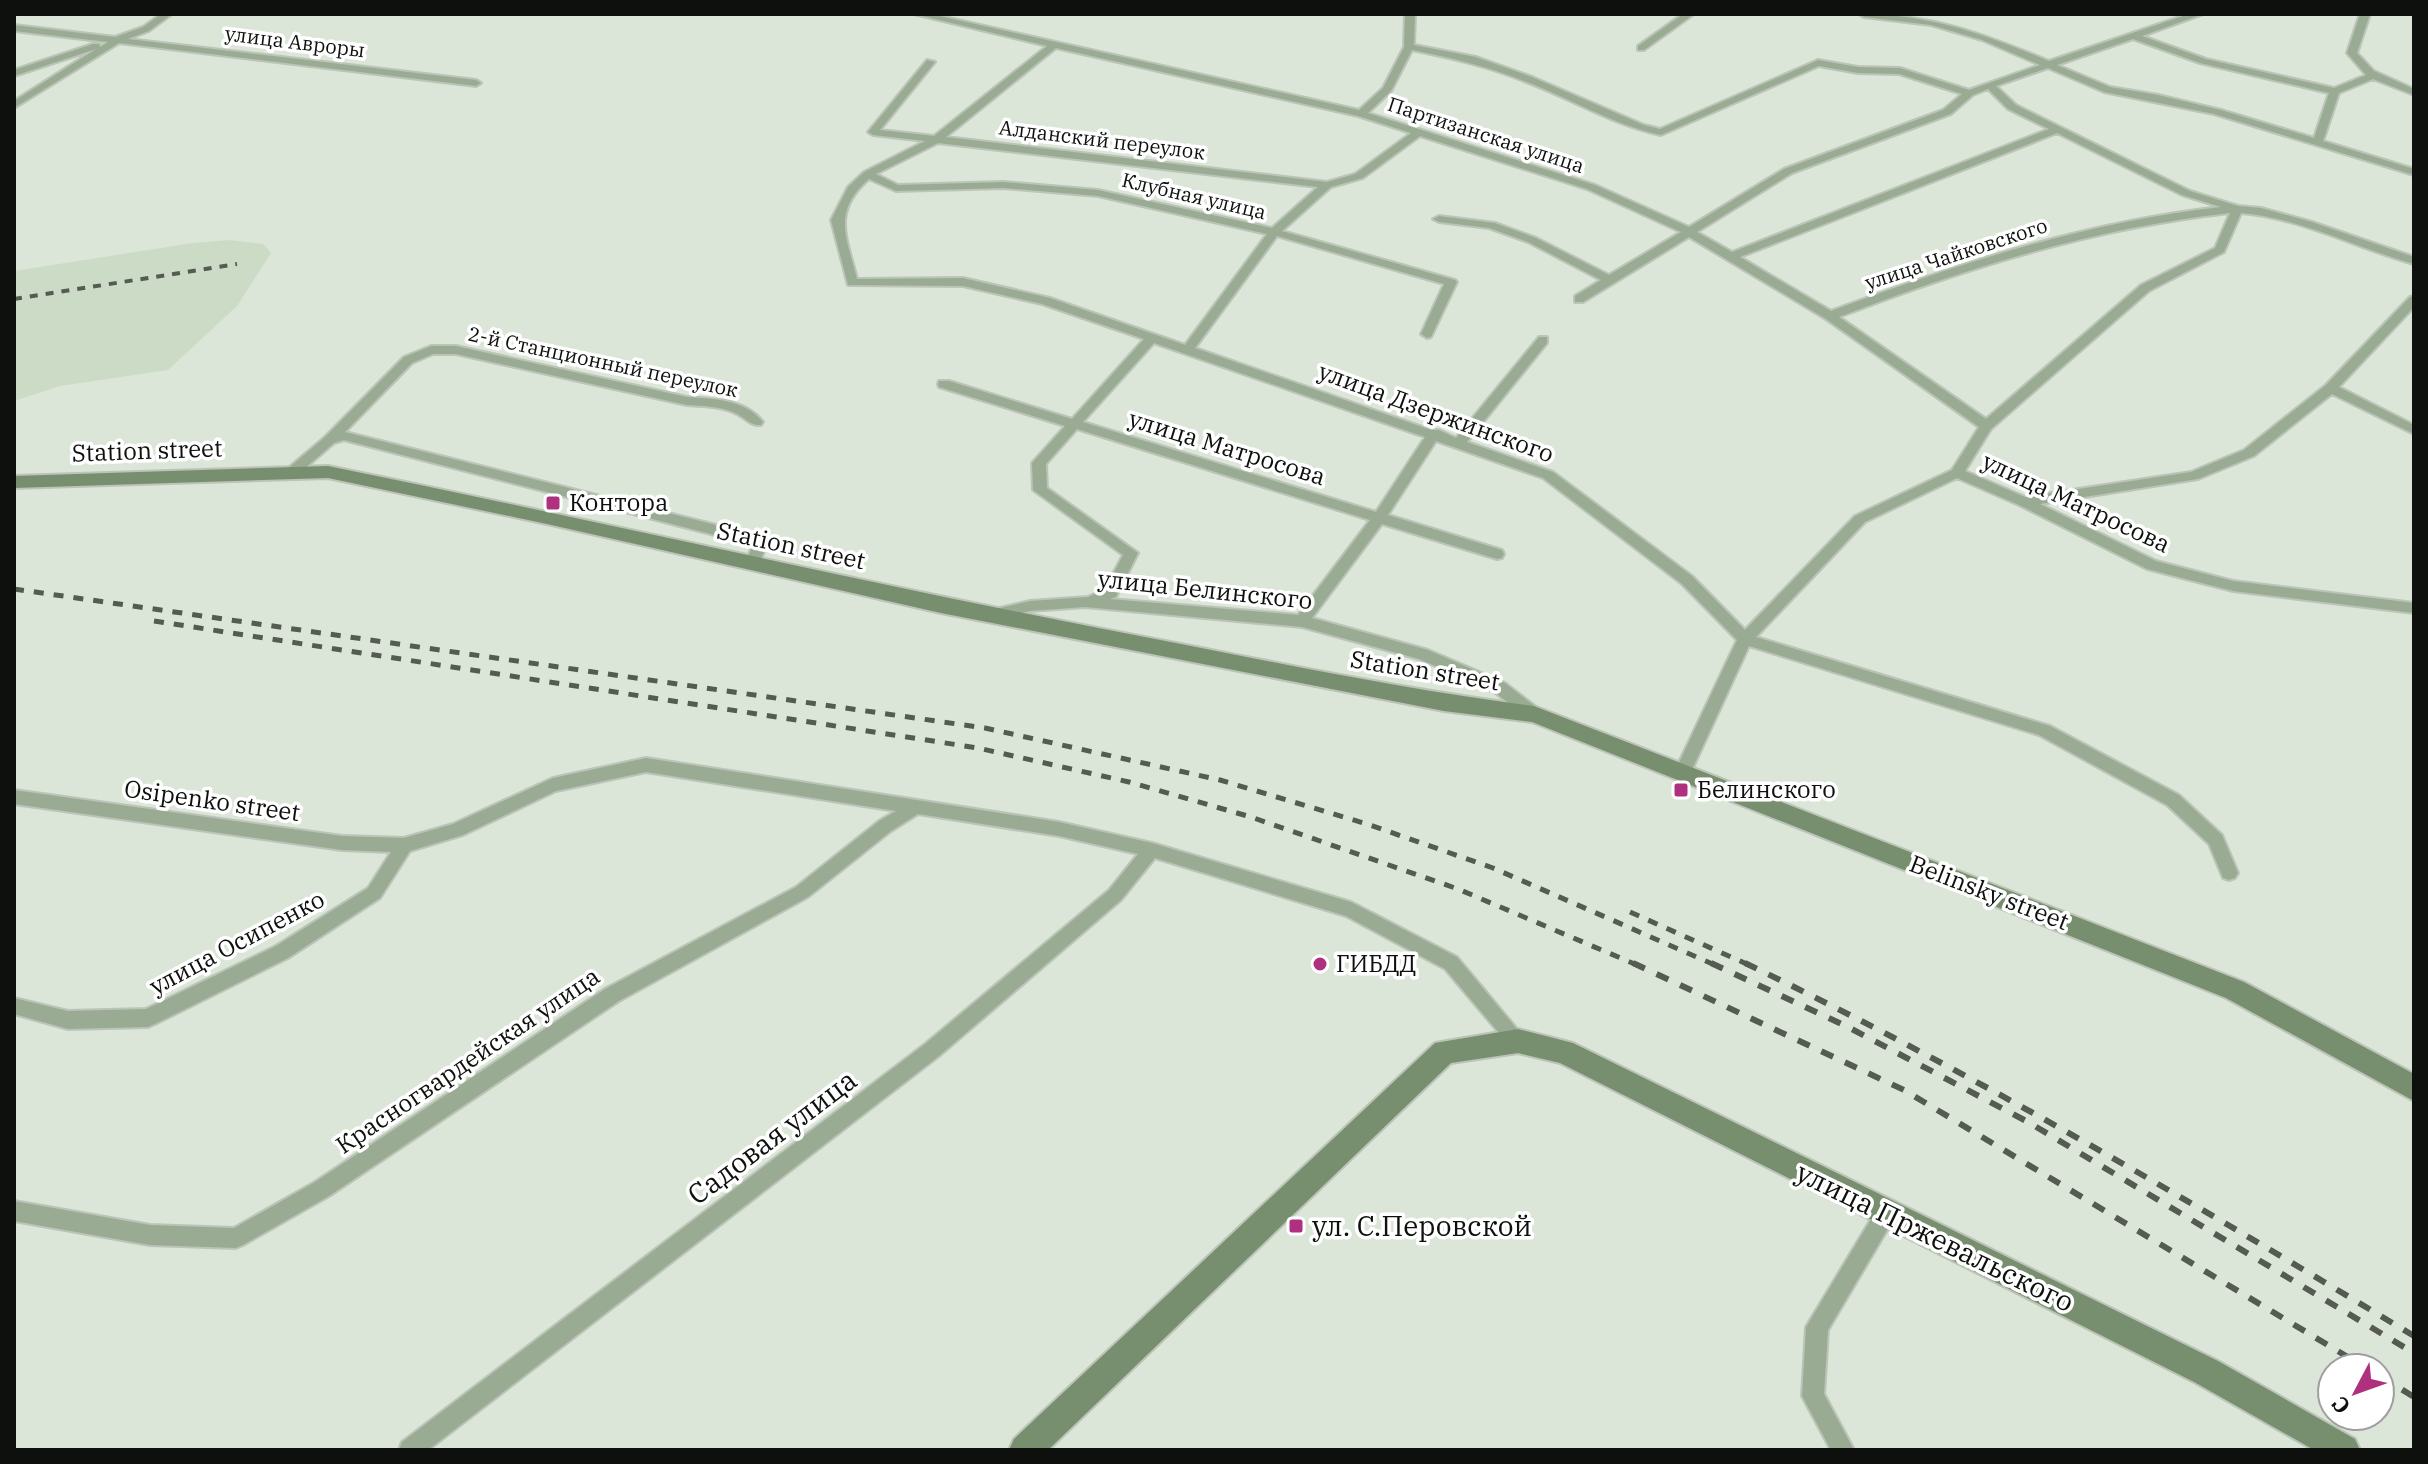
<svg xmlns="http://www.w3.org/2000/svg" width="2428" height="1464" viewBox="0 0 2428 1464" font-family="'IBM Plex Serif',serif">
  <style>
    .built { fill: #ccdbc6 }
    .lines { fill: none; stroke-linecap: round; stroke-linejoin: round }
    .street-casing { stroke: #bbc4b7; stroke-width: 4 }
    .secondary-casing { stroke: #bbc4b7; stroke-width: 4 }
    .street { fill: #9aab94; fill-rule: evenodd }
    .secondary { fill: #778f6e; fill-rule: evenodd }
    .rail-far2 { stroke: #555a53; stroke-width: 4; stroke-dasharray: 8 8; stroke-linecap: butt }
    .rail-far1 { stroke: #555a53; stroke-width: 5; stroke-dasharray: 10 10; stroke-linecap: butt }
    .rail { stroke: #555a53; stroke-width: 6; stroke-dasharray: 13 13; stroke-linecap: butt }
    .poi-dot { fill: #af307e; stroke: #fff; stroke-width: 3 }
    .labels { text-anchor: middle; stroke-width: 7; stroke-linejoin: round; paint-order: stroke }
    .far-street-label { font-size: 20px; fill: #0d100c; stroke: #fff }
    .street-label { font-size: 24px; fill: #0d100c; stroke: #fff }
    .poi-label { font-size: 24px; fill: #0d100c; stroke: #fff; text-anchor: start }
    .near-street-label { font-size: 28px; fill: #0d100c; stroke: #fff }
    .near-poi-label { font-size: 28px; fill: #0d100c; stroke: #fff; text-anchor: start }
  </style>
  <rect width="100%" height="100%" fill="#dce6d8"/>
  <path class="built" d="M230,240L263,244L271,253L237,306L168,370L60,386L14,401V271L193,243Z"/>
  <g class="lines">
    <g class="street-casing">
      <path id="street" d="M161,14H172L149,31L128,39L476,80L481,83L476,86L119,43L14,108V101L96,49L14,76V70L93,44H99L100,47L108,42L14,31V25L115,37L143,27Z
        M914,14H931L1359,110L1383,88L1404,47L1405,14H1415L1414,45L1476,57L1532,77L1644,125L1660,129L1818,60L1858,67L1900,68L1969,90L2040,65L1982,40L1931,25L1864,17L1859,14C1932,14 1983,34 2049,61L2189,14H2203L2142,36L2206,59L2334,88L2366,75L2347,53L2360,14H2370L2357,53L2374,71L2414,89V95L2373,79L2339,93L2323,141L2414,169V175L2214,114L2104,92L2048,68L1996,86L2016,105L2190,191L2238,206L2261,208L2312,222L2414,257V264C2356,248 2301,218 2241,213L2224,252L2149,291L1991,429L1965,471L2025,497L2191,472L2244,450L2326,385L2410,297L2414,296V307L2339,387L2414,425V434L2332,394L2254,456L2198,479L2040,504L2156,561L2233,581L2414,603V613L2233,591L2147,569L2019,505L1957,478L1865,522L1756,637L2050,726L2179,795L2222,835L2238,873L2235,878L2229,880L2223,878L2209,844L2167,805L2039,735L1749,646L1689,776H1677L1675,771L1737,640L1682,584L1543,478L1436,441L1388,515L1502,550L1504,554L1502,558L1497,559L1382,524L1312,618L1428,650L1505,683L1540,710L1542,714L1540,718H1528L1493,691L1419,659L1302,627L1085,607L1030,611L996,619L991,618L989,614L991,610L996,609L1030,601L1088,597L1105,589L1123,555L1033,490L1032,463L1065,426L939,387L938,384L939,381H949L1072,419L1144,339L1042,304L963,286L848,285L831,220L848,187L864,172L925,141L873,135L868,132L927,60L935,62L880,130L934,136L1047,46ZM2133,39L2200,63L2329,93L2314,138L2221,110L2158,95L2110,87L2057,65ZM1056,48L1358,116L1411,133L1355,174L1327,182L946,137ZM1412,50C1451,58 1487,66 1524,81C1570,98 1613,125 1661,135L1819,66L1858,73L1899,74L1962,94L1943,110L1784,169L1689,227L1595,185L1368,113L1391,91ZM1988,89L2008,109L2049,129L1732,252L1697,232L1792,173L1951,114L1973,95ZM2057,133L2182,195L2221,207C2085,222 1958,264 1831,311L1740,257ZM1420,136L1587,189L1681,232L1609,275L1536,238L1495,223L1439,216L1433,219L1439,222L1489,228L1528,242L1601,280L1575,296V302H1583L1689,237L1826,319L1979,427L1952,470L1855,516L1745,630L1692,576L1553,472L1467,442L1547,343V337H1539L1456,438L1439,430H1431L1195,348L1277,236L1444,284L1421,334L1427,338L1431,337L1457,282L1455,280L1282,231L1331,187L1363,178ZM938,143L1318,187L1272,228L1098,190L1003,182L898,185L876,174ZM869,179L896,191L1003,188L1098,196L1267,234L1185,345L1050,298L963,278L857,279C847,238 831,212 869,179ZM2230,213L2215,248L2141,285L1986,419L1839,317C1966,268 2094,228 2230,213ZM1154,343L1425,437L1376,512L1083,422ZM1077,429L1370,520L1298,615L1110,599L1116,597L1138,553L1047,488L1046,464Z
        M1683,14H1694L1644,50H1638V46Z
        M431,346H456L687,397C714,399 745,399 763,422L761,425C749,426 744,416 733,412C718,406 702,406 687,405L456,354H433L412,363L345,432L756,535L765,549L757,569H747L745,565L751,549L746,543L344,440L334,443L296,476H286V470L325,437L404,357Z
        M646,758L1059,822L1152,843L1351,902L1457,957L1527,1041L1525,1047L1518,1050L1511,1047L1445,969L1346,916L1155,858L1121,900L939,1056L428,1450H399L402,1442L925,1044L1109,890L1138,854L1059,836L918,814L891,831L808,897L619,1001L329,1196L243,1245L236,1248L150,1245L14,1221V1201L150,1225L234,1228L315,1182L605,989L796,887L879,821L896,811L646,772L556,791L463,835L410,851L380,898L288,958L155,1024L148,1027L68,1029L14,1014V998L68,1011L146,1009L276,946L368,888L391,852L342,850L14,804V790L342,836L404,838L453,824L553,778Z
        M1886,1203L1893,1206L1896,1213L1893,1220L1828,1330L1824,1394L1854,1450H1831L1802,1396L1806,1327L1879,1206Z"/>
    </g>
    <g class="secondary-casing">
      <path id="secondary" d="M328,466C613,524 895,590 1181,644C1298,667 1415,691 1534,706L2244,982L2414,1074V1101L2226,998L1532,722L1444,711L941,613L547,524L328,478L14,488V476Z
        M1518,1029L1573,1043L2218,1361L2355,1439L2360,1450H2314L2196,1383L1560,1063L1518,1053L1451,1063L1048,1450H1009L1014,1439L1435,1043Z"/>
    </g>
    <use href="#street" class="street"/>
    <use href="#secondary" class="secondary"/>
    <path class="rail-far2" d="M14,299L237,264"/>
    <path class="rail-far1" d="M14,589L985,728L1220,780L1367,824L1493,868L1715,965
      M154,621L978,748L1129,782L1251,817L1458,889L1637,965
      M1630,912L1749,965"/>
    <path class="rail" d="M1633,963L1904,1090L2366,1368
      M1711,963L1848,1027L2028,1122L2414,1353
      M1745,963C1976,1074 2195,1204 2414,1336
      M2380,1376L2414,1397"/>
  </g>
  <g class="poi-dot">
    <rect x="545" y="495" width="16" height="16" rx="4"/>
    <rect x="1673" y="782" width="16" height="16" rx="4"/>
    <circle cx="1320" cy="964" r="8"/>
    <rect x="1288" y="1218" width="16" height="16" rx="4"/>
  </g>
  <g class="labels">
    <g class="far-street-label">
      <text transform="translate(295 42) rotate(7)" y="7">улица Авроры</text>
      <text transform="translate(1486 135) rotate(18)" y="7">Партизанская улица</text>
      <text transform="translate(1102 140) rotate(7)" y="7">Алданский переулок</text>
      <text transform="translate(1194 196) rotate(13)" y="7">Клубная улица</text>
      <text transform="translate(1956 254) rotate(-18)" y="7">улица Чайковского</text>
      <text transform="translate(603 362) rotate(12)" y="7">2-й Станционный переулок</text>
    </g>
    <g class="street-label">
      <text transform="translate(1436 413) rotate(20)" y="8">улица Дзержинского</text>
      <text transform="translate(1227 448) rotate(17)" y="8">улица Матросова</text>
      <text transform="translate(147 451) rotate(-2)" y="8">Station street</text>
      <text transform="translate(2076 503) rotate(25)" y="8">улица Матросова</text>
      <text transform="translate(791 546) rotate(12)" y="8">Station street</text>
      <text transform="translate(1205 590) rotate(6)" y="8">улица Белинского</text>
      <text transform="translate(1425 671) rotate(9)" y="8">Station street</text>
      <text transform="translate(212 801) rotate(8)" y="8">Osipenko street</text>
      <text transform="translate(1989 893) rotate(21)" y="8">Belinsky street</text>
      <text transform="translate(237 943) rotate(-28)" y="8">улица Осипенко</text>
      <text transform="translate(468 1061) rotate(-34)" y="8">Красногвардейская улица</text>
    </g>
    <g class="poi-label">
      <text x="569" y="511">Контора</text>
      <text x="1697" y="798">Белинского</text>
      <text x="1336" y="972">ГИБДД</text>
    </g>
    <g class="near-street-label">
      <text transform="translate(772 1137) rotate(-37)" y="10">Садовая улица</text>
      <text transform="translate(1935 1237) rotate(26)" y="10">улица Пржевальского</text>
    </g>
    <g class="near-poi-label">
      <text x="1312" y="1236">ул. С.Перовской</text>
    </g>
  </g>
  <rect width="2428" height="1464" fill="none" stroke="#0d100c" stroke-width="32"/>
  <g transform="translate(2356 1392) rotate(229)"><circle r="38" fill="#ffffff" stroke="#9e9f9e" stroke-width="2"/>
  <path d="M0-6L14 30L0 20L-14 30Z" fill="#af307e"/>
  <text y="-12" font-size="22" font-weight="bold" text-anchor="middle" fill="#0d100c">С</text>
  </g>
</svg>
